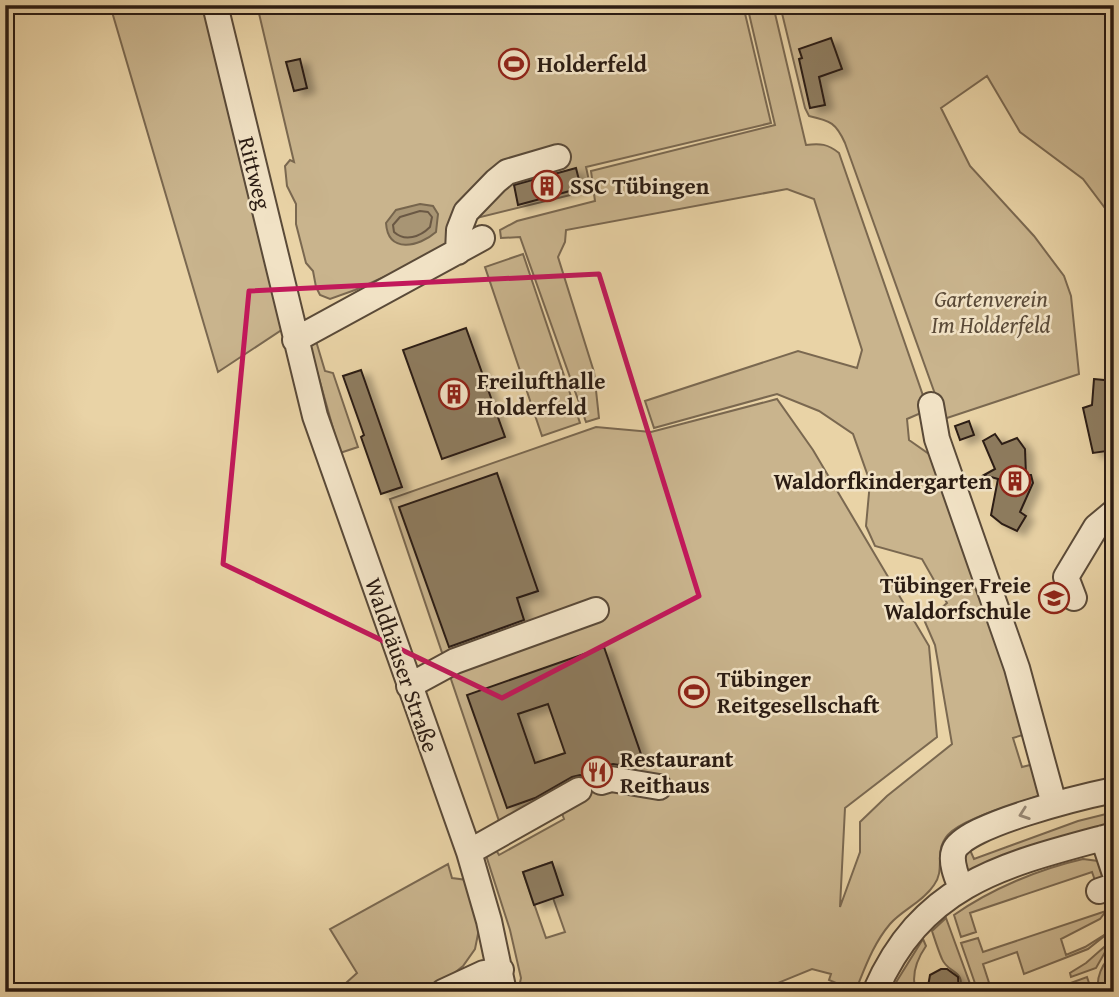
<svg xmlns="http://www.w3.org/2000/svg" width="1119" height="997" viewBox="0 0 1119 997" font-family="'Gentium Book Plus',serif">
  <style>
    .green { fill: #c9b48d; stroke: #7a6850; stroke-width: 2; fill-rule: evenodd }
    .water { fill: #a89574; stroke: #76654d; stroke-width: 2 }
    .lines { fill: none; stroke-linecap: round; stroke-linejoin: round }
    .shore { stroke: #6a5844; stroke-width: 2 }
    .building { fill: #8e7b5f; stroke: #2b1c13; stroke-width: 2; fill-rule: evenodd; filter: url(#shadow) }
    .minor-casing { stroke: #5a4a38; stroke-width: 28 }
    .minor { stroke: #f1e2c5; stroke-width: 24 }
    .oneway { stroke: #988975 }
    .marked { fill: none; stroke: #c2185b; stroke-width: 5; stroke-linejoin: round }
    .labels { text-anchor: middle; stroke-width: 5; stroke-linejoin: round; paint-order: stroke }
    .poi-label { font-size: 23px; font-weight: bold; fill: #2b1c13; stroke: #f1e2c5; text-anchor: start }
    .street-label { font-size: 23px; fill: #2b1c13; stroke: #f1e2c5 }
    .park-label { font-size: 23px; font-style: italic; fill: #5a4a38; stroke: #f1e2c5 }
  </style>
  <defs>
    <filter id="shadow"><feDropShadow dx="8" dy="4.5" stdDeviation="3.5" flood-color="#0004"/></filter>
  </defs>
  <rect width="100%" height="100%" fill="#e9d3a6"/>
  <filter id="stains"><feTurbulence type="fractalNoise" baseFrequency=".00286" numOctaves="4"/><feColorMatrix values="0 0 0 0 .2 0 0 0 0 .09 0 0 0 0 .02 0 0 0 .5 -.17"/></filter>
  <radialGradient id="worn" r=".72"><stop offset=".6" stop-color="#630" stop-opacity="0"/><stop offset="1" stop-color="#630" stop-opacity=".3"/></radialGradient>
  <path class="green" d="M110,5H206L286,327L218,372Z
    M257,5H743L771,123L586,167L591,190L452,224L444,250L355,290L330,299L320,295L316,287L313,271L306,263L296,224V204L287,186L285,166L290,160L294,162Z
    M747,5H773L806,145C820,143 828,144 839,153L928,410L907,419L909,440L936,459L1029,733L1013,738L1022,767L1038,763L1042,795C1018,803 971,816 952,831C931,848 947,868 934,885C923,902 902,910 890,924C873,944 865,968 855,992H839L841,985L829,980L831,974L812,969L756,992H740L738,986L721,992H518L521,978L510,930L484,849L492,843L499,855L564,819L559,805L500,824L390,499L596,427L651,432L777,399L813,450L929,646L937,737L845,808L840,907L860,852V822L887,796L952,744L935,645L925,622L947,603L922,559L875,546L866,526L870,482L853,434L819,411L777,394L654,428L645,401L798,351L857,368L862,350L814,199L787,189L566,230L565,242L558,257L594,372L599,418L586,422L520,237L501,238L500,230L517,221L595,201L591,171L775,125ZM552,862L562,895L553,898L565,932L546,938L523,872Z
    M780,5H1114V220L1083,179L1020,132L987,76L941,108L970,166L1034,236L1064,276L1071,296L1079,374L944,419L845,143C836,123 831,121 809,116L805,108Z
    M523,254L580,423L542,436L485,267Z
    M316,341L325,371L333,373L358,447L340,453L309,343Z
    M1114,812V824L971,872L964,868L963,854L970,850L974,859L1078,821Z
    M1083,859L1098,861L1107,877L1097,886L1092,872L970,913L976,932L961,937L954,915C991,889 1039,869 1083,859Z
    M448,864L452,878L467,880L479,929L475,949L463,966L431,992H336L357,973L330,929Z
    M1106,911L1100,919L1061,939L1066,955L1085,947L1112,930L1088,949L1024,974L1017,952L983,964L992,992H978L961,943L978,938L983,952Z
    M946,918L973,992H959C967,970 948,974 942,959C938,950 935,940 932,931Z
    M923,939L926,946C917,959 911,976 916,992H890Z
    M1112,940L1096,968L1071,977L1070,973L1086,963Z
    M1114,955V992H1099C1095,980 1102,961 1114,955Z
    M1087,977L1092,992H1046Z"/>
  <path class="water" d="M420,204L433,206L438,214L436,232C419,247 388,254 386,223L396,210Z"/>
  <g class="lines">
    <path class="shore" d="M420,211L428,212L432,217L430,227C420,237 405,242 394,232L393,225L400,217Z"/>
  </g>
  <path class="building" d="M831,38L842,69L819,77L825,105L810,108L799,59L802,58L799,49Z
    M300,59L307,88L294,91L286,62Z
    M576,168L581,188L518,205L514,185Z
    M466,328L505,437L442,459L403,350Z
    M361,370L402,487L381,494L361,437L364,435L343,376Z
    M1094,379L1114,381V450L1093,453L1083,408L1092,405Z
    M969,421L974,435L960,440L955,426Z
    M995,434L1002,444L1017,438L1025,449L1026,475H1031L1033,483L1020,512L1026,516L1017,531L1002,524L991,515L998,479L984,475L995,469L983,441Z
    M497,473L538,591L517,598L524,620L449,647L399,507Z
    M604,647L643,760L626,766L613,764L597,768L587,778L580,775L572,777L535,798L507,808L467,695ZM548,704L565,753L535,763L518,714Z
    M552,862L563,895L534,905L523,872Z
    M941,969H947L958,977L959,992H927L930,975Z"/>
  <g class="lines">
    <g class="minor-casing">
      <path id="minor" d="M215,5L315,416L469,852L489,921L504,992
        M458,252L459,230L466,212L496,181L507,172L558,157
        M295,340L482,238
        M931,405L937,439L1017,668L1054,804
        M1074,598L1066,577L1096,527L1114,512
        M409,686L455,661L596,610
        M601,782L611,779L659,787
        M1103,838L1114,871
        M469,852L579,790
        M961,888C957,878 950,862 954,851C963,825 1085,796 1114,790
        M1099,891L1114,886
        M443,992L484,973L501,970
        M875,992C923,881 1007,864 1114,835"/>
    </g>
    <use href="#minor" class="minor"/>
  </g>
  <defs><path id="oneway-chevron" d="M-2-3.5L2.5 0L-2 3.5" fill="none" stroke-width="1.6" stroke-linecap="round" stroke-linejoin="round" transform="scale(1.75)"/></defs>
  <use class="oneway" href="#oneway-chevron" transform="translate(1024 814) rotate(161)"/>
  <path class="marked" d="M599,274L699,596L502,698L223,564L249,291Z"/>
  <defs>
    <g id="stadium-ring" transform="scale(1.575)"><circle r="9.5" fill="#f1e2c5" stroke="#8f2418" stroke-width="1.5"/><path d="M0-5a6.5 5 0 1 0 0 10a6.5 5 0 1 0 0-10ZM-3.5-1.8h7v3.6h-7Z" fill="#8f2418"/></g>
    <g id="building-ring" transform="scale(1.575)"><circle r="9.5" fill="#f1e2c5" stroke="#8f2418" stroke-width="1.5"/><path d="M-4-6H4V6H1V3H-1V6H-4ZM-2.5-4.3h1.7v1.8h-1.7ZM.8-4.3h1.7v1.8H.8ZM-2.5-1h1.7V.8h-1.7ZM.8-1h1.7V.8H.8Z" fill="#8f2418"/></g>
    <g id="school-ring" transform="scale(1.575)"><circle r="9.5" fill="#f1e2c5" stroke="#8f2418" stroke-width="1.5"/><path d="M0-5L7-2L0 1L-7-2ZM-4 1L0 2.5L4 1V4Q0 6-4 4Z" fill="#8f2418"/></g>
    <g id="restaurant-ring" transform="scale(1.575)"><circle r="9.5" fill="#f1e2c5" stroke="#8f2418" stroke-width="1.5"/><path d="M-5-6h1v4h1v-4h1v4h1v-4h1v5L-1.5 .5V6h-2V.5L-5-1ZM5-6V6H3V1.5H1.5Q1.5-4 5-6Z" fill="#8f2418"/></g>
  </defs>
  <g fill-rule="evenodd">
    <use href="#stadium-ring" x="514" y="64"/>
    <use href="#building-ring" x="547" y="186"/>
    <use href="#building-ring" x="454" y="394"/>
    <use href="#building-ring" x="1015" y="481"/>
    <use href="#school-ring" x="1054" y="598"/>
    <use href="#stadium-ring" x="694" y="692"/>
    <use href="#restaurant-ring" x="597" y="772"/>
  </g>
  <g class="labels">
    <g class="poi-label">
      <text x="537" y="72">Holderfeld</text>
      <text x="570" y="194">SSC Tübingen</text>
      <text x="477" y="389">Freilufthalle<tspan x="477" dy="26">Holderfeld</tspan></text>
      <text x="992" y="489" text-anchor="end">Waldorfkindergarten</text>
      <text x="1031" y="593" text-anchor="end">Tübinger Freie<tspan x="1031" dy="26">Waldorfschule</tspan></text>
      <text x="717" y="687">Tübinger<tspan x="717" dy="26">Reitgesellschaft</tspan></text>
      <text x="620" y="767">Restaurant<tspan x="620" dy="26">Reithaus</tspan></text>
    </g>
    <g class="street-label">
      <text transform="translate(255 173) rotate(76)" y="8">Rittweg</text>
      <text transform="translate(402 665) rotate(71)" y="8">Waldhäuser Straße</text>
    </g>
    <g class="park-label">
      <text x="991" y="307">Gartenverein<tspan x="991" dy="26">Im Holderfeld</tspan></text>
    </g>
  </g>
  <rect width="1119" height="997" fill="none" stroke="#e9d3a6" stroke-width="28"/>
  <rect x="7" y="7" width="1105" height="983" fill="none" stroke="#2b1c13" stroke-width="3.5"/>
  <rect x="14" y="14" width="1091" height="969" fill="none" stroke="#2b1c13" stroke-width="2"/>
  <rect width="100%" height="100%" filter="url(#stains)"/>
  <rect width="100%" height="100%" fill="url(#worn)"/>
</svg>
